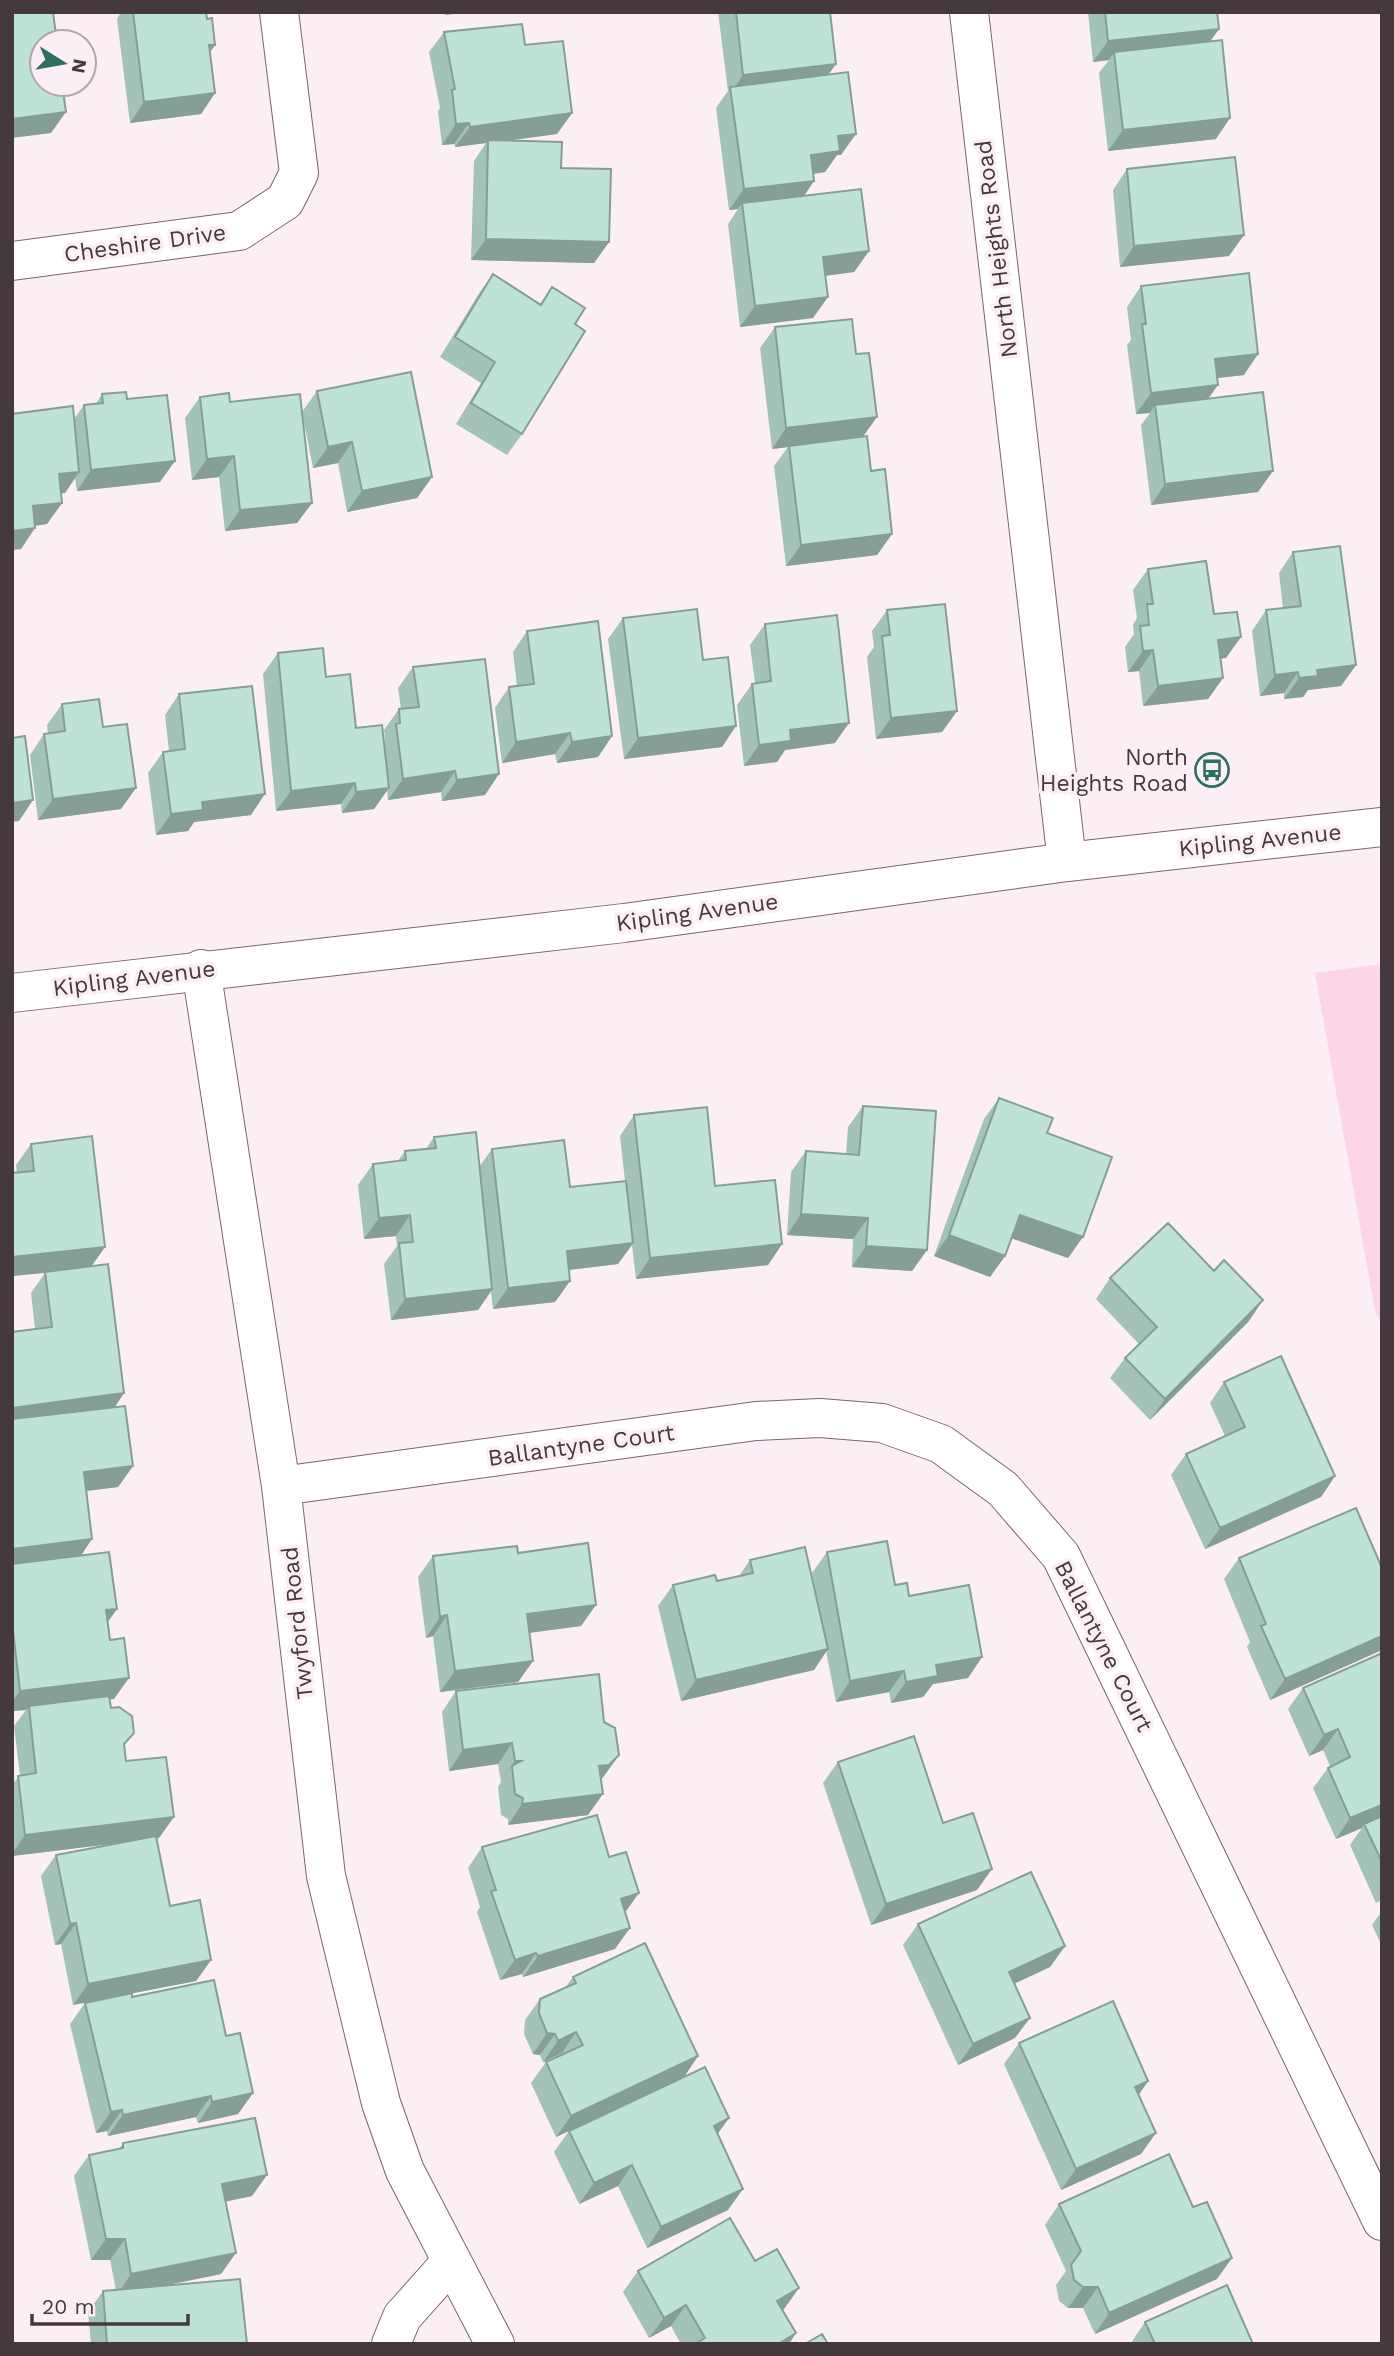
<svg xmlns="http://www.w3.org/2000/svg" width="1394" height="2356" viewBox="0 0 1394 2356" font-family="'Work Sans',sans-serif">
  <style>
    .green { fill: #fcd5e9 }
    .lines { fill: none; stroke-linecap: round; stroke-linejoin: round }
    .street-casing { stroke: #7e6271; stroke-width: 40 }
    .secondary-casing { stroke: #7e6271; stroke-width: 40 }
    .street { stroke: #fff; stroke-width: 38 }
    .secondary { stroke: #fff; stroke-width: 38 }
    .wall { fill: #a3c2b9 }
    .shaded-wall { fill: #859e96 }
    .building { fill: #bee2d7; stroke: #859e96; stroke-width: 2 }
    .labels { text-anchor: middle; stroke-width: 7; stroke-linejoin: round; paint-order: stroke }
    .street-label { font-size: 23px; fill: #45383f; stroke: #fbeef5 }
    .poi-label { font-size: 23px; fill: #45383f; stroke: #fbeef5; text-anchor: end }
  </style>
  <rect width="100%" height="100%" fill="#fbeef5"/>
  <path class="green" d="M1382,964V1324L1375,1311L1315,973Z"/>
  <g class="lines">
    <g class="street-casing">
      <path id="street" d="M969,12L1067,862
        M12,261L239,231L285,201L299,173L279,12
        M201,969L281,1486L326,1876L381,2103L405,2171L495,2344
        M281,1486L756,1421L820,1418L882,1423L941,1444L1003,1489L1061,1556L1382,2221
        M391,2344L402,2317L451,2262"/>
    </g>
    <g class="secondary-casing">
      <path id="secondary" d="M12,993L624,923L1067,862L1382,827"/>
    </g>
    <use href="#street" class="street"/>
    <use href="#secondary" class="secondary"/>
  </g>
  <path class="wall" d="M121,12H206L207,19L215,45L210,52L215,93L201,114L130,123L117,19Z
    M718,12H830L828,75L841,155H837L825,172L813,174L804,196L869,251L854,272L825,276L813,318L740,327L728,224L738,209L729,210L716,108L728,91Z
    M1088,12H1217L1219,29L1210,41L1216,139L1108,151L1099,73L1109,60L1093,62Z
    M444,32L525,45L572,113L557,134L506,141L561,168L609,242L594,263L471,260L474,161L486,143L455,147L454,144L442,145L438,111L440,108L429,52Z
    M1127,169L1229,256L1120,267L1113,190Z
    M493,274L540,304L552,287L575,324L522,434L507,455L456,424L481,383L440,357L478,295Z
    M1141,286L1244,375L1217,378L1209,398L1258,492L1151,505L1141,425L1150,413L1136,414L1127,345L1131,340L1127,307Z
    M775,327L863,437L871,471L892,534L877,555L786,566L774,466L788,447L772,449L760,348Z
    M317,391L432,477L417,498L347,512L338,463L313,468L302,412Z
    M102,394L127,399L160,482L77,491L75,478L65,493H61L62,503L47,524L35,526L21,549L74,419L84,405L96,404Z
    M200,397L230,402L312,503L297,523L225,531L219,477L192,480L185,418Z
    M1293,552L1356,665L1341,686L1308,690L1303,697L1284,699V693L1260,696L1252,631L1266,610L1283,608L1279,573Z
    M1148,569L1214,614L1226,658H1220L1223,678L1208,699L1143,706L1139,671L1128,672L1125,647L1134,634L1133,625L1137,618L1133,590Z
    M887,610L957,711L942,732L876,739L867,657L874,647L872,631Z
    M623,618L703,660L722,747L624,759L608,639Z
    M765,624L835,743L785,750L777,762L744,766L737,705L752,684L755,683L750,645Z
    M527,631L612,736L598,757L557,763L555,754L502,763L495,708L509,687L517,686L513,652Z
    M278,653L326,677L356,728L383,742L385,739L384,730L399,709H401L398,688L413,667L485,795L442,801L441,792L388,800L387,790L374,809L342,813L341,804L276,811L263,674Z
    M179,694L251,815L194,822L188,831L156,835L148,773L163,752L169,751L165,715Z
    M62,704L103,727L121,809L38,820L30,755L44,734H48L47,725Z
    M999,1098L1047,1133L1068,1258L1011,1238L1005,1256L990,1277L934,1256L984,1119Z
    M863,1106L927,1250L912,1271L852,1267L853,1239L787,1235L791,1172L806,1151L846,1154L848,1127Z
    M634,1115L782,1244L768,1265L636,1279L632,1245L618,1264L568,1270L570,1281L555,1302L493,1309L491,1292L478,1310L391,1320L384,1264L397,1246L396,1236L364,1239L358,1185L373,1164L398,1161L405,1151L426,1149L434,1137L479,1167L492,1149L570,1187L625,1181L620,1136Z
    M31,1144L105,1247L91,1267L124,1393L115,1407L133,1466L118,1487L86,1491L81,1556L108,1622L114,1699H110L111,1708L124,1747L126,1761L159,1838L156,1839L170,1906L211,1960L196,1981L132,1993V1997L226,2036L253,2093L238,2114L198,2123L196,2117L108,2136L107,2131L96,2133L70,2024L85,2003L112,1997L73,2005L61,1944L55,1945L41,1876L56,1855L120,1843L12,1856V1784L20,1776L14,1726L26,1710L12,1711V1332L35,1329L31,1293L45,1273L12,1276V1173H17L16,1165Z
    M1110,1278L1249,1321L1150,1420L1110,1378L1125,1358L1139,1344L1096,1299Z
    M1224,1382L1335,1476L1321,1497L1205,1549L1171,1475L1186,1454L1225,1436L1210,1403Z
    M827,1552L895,1585L982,1657L968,1678L933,1684L923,1697L891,1703L889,1692L836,1702L826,1651L814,1670L681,1701L658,1606L673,1585L717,1581L739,1576L750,1560L817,1599L812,1573Z
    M518,1553L581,1626L529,1633L533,1661L518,1682L440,1692L433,1636L426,1638L418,1577L433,1556Z
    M1239,1558L1382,1568V1650L1270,1700L1247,1647L1250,1642L1224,1579Z
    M1382,1653V1900L1376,1903L1350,1845L1362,1828L1336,1839L1313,1788L1328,1768L1330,1766L1323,1750L1309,1756L1288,1709L1303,1688Z
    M456,1691L604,1722L619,1755L601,1780L588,1815L508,1825V1819L501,1815L498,1787L501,1782L498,1764L449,1771L442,1712Z
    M838,1762L943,1823L977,1890L871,1925L823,1783Z
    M482,1847L625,1912L615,1949L523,1977L522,1974L500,1980L477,1912L480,1907L468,1868Z
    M1382,1911V1946L1372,1925Z
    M918,1924L1065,1946L1050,1967L1014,1984L1015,2038L958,2065L903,1945Z
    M573,1977L698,2056L684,2077L718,2135L728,2210L647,2248L618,2186L579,2204L554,2152L569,2131L669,2084L556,2137L531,2083L546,2062L562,2054V2053L543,2062L540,2055L533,2054L524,2034L525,2020L540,1999L565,1988Z
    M1019,2043L1148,2081L1138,2095L1141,2154L1061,2190L1004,2064Z
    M123,2143L252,2196L225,2202L221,2274L164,2286L247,2344H91L88,2312L103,2291L116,2290L110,2260H91L74,2176L89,2155L119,2149Z
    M1059,2204L1217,2279L1095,2334L1083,2308H1068L1059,2301L1056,2285L1066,2271L1045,2225Z
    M755,2261L799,2288L783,2310L789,2344H681L671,2326L649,2338L623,2292L638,2271Z
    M1145,2322L1253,2344H1131V2343Z"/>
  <path class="shaded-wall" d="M447,12H469L445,15Z
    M1219,29L1204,50L1114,52L1109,60L1093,62L1108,41Z
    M209,45H215L201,65Z
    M836,64L821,85L731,93L743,75Z
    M215,93L201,114L130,123L144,102Z
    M66,112L51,133L12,138V119Z
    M572,113L557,134L488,143V140L486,143L455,147L470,127Z
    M1230,118L1216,139L1108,151L1123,130Z
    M469,123L454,144L442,145L456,124Z
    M856,134L841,155H837L825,172L797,176L811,155L838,136Z
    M814,181L800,202L742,203L738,209L729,210L744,189Z
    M1244,235L1229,256L1120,267L1134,246Z
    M486,239L609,242L594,263L471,260Z
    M869,251L854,272L808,278L823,257Z
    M828,297L813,318L740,327L755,306Z
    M1258,354L1244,375L1200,380L1215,359Z
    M1218,385L1203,406L1155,405L1150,413L1136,414L1151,393Z
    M877,417L862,438L772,449L786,428Z
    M352,442L338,463L313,468L328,447Z
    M234,456L219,477L192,480L207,459Z
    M175,461L160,482L77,491L91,470Z
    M1273,471L1258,492L1151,505L1165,484Z
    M79,472L65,493L44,495L59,474Z
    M432,477L417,498L347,512L362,491Z
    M62,503L47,524L19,527L33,506Z
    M312,503L297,523L225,531L240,510Z
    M35,528L21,549L12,550V531Z
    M892,534L877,555L786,566L801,545Z
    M1241,637L1226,658L1203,661L1218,640Z
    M1153,650L1139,671L1128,672L1143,651Z
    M1356,665L1341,686L1308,690L1303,697L1284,699L1299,678L1317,670Z
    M1298,672L1284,693L1260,696L1275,675Z
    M1223,678L1208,699L1143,706L1158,686Z
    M957,711L942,732L876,739L891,718Z
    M849,723L835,743L785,750L777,762L744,766L759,745L790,730Z
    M736,726L722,747L624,759L638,738Z
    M570,733L555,754L502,763L516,742Z
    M612,736L598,757L557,763L572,742Z
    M455,771L441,792L388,800L403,779Z
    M499,774L485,795L442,801L457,780Z
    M355,783L341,804L276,811L291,791Z
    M136,788L121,809L38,820L53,799Z
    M389,788L374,809L342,813L356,792Z
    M265,794L251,815L194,822L188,831L156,835L171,814L202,802Z
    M33,800L19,821L12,822V803Z
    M801,1214L868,1218L853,1239L787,1235Z
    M410,1215L396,1236L364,1239L379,1218Z
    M1020,1215L1083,1237L1068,1258L1005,1236Z
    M949,1235L1005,1256L990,1277L934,1256Z
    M633,1243L618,1264L552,1272L567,1251Z
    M782,1244L768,1265L636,1279L650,1258Z
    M866,1246L927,1250L912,1271L852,1267Z
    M105,1247L90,1268L12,1276V1257Z
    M570,1281L555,1302L493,1309L508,1288Z
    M492,1289L478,1310L391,1320L405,1299Z
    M1263,1300L1249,1321L1150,1420L1165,1399Z
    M124,1393L110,1414L12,1427V1408Z
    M133,1466L118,1487L69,1493L84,1472Z
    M1335,1476L1321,1497L1205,1549L1220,1528Z
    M92,1539L78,1560L12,1568V1549Z
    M596,1605L581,1626L512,1635L527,1614Z
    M117,1609L102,1630L106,1610Z
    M447,1615L433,1636L426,1638L440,1617Z
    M1382,1636V1650L1270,1700L1285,1679Z
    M828,1649L814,1670L681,1701L696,1680Z
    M982,1657L968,1678L933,1684L923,1697L891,1703L906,1682L936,1665Z
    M533,1661L518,1682L440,1692L455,1671Z
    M904,1671L889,1692L836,1702L850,1681Z
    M129,1678L114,1699L29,1709V1706L26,1710L12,1711V1702L20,1691Z
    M1338,1729L1323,1750L1309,1756L1324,1735Z
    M512,1743L498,1764L449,1771L463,1750Z
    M619,1755L604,1776L594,1786L599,1766Z
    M515,1761H521L512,1766L500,1782Z
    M603,1794L588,1815L508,1825L522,1804Z
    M1382,1805V1819L1364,1824L1362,1828L1336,1839L1350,1818Z
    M174,1817L159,1838L12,1856V1854L25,1835Z
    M992,1869L977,1890L871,1925L886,1904Z
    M639,1893L624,1914L621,1899Z
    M76,1923L61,1944L55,1945L70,1924Z
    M630,1928L615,1949L523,1977L538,1956Z
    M1065,1946L1050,1967L994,1993L1009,1972Z
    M536,1953L522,1974L500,1980L515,1960Z
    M211,1960L196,1981L73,2005L88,1984Z
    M1030,2018L1015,2038L958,2065L973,2044Z
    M576,2032L562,2053L543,2062L558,2041Z
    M547,2033L555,2034L540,2055L533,2054Z
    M698,2056L684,2077L556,2137L571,2116Z
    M1148,2081L1134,2102L1135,2087Z
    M253,2093L238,2114L198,2123L212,2102Z
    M211,2096L196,2117L108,2136L123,2115Z
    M122,2110L107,2131L96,2133L111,2112Z
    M729,2118L714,2139V2126Z
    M1156,2133L1141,2154L1061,2190L1076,2169Z
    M632,2165L618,2186L579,2204L594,2183Z
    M267,2175L252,2196L207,2205L222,2184Z
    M743,2189L728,2210L647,2248L661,2227Z
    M106,2239H125L110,2260H91Z
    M236,2253L221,2274L117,2295L131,2274Z
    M1232,2258L1217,2279L1095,2334L1109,2313Z
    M1083,2287H1098L1083,2308H1068Z
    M799,2288L784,2309L763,2322L777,2301Z
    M686,2305L671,2326L649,2338L664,2318Z
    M796,2333L789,2344H778Z"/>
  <path class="building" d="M12,12H53L57,42H42V84H62L66,112L12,119Z
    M133,12H206L207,19L212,18L215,45H209L215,93L144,102Z
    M736,12H830L836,64L743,75Z
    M1105,12H1217L1219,29L1108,41Z
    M522,24L525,45L563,41L572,113L470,127L469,123L456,124L452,90L455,89L444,32Z
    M1222,40L1230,118L1123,130L1114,52Z
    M848,72L856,134L838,136L840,151L811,155L814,181L744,189L730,87Z
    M488,140L562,142L561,168L611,169L609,242L486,239Z
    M1235,157L1244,235L1134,246L1127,169Z
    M861,189L869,251L823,257L828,297L755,306L742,203Z
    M1249,273L1258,354L1215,359L1218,385L1151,393L1142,324H1146L1141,286Z
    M493,274L541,305L552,287L585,308L575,324L585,331L522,434L471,403L495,362L455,337Z
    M852,319L856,354L869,353L877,417L786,428L775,327Z
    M411,372L432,477L362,491L352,442L328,447L317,391Z
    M126,392L127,399L167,395L175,461L91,470L84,405L103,403L102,394Z
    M1263,392L1273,471L1165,484L1155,405Z
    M229,393L230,402L300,394L312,503L240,510L234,456L207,459L200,397Z
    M73,406L79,472L59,474L62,503L33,506L35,528L12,531V414Z
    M867,436L871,471L885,469L892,534L801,545L789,446Z
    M1340,546L1356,665L1317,670L1318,676L1299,678L1298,672L1275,675L1266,610L1301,606L1293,552Z
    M1206,561L1214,614L1237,612L1241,637L1218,640L1223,678L1158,686L1153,650L1143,651L1140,626L1149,625L1147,604H1153L1148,569Z
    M945,604L957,711L891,718L882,636L890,635L887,610Z
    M697,609L703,660L728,657L736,726L638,738L623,618Z
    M837,615L849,723L790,730L791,741L759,745L752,684L771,681L765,624Z
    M598,621L612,736L572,742L570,733L516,742L509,687L534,684L527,631Z
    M323,648L326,677L350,674L356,728L382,725L389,788L356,792L355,783L291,791L278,653Z
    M485,659L499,774L457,780L455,771L403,779L396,724L400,723L399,709L419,707L413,667Z
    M252,686L265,794L202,802L203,810L171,814L163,752L185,749L179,694Z
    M99,699L103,727L127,724L136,788L53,799L44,734L65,731L62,704Z
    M25,736L33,800L12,803V738Z
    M999,1098L1053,1118L1047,1133L1112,1157L1083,1237L1020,1215L1005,1256L949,1235Z
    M863,1106L936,1111L927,1250L866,1246L868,1218L801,1214L806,1151L859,1155Z
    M707,1107L715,1186L775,1180L782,1244L650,1258L634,1115Z
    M476,1132L492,1289L405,1299L399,1243L413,1242L410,1215L379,1218L373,1164L406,1160L405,1151L436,1148L434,1137Z
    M92,1136L105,1247L12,1257V1173L34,1171L31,1144Z
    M564,1140L570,1187L626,1181L633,1243L567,1251L570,1281L508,1288L492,1149Z
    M1168,1223L1214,1271L1224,1260L1263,1300L1165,1399L1125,1358L1157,1327L1110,1278Z
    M108,1264L124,1393L12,1408V1332L52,1327L45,1272Z
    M1281,1356L1335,1476L1220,1528L1186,1454L1245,1427L1224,1382Z
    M125,1406L133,1466L84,1472L92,1539L12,1549V1419Z
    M1356,1508L1382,1568V1636L1285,1679L1261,1626L1266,1624L1239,1558Z
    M887,1541L895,1585L907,1583L909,1596L969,1585L982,1657L936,1665L938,1676L906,1682L904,1671L850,1681L827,1552Z
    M588,1543L596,1605L527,1614L533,1661L455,1671L447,1615L440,1617L433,1556L517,1546L518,1553Z
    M805,1547L828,1649L696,1680L673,1585L715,1575L717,1581L753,1573L750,1560Z
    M109,1552L117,1609L106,1610L110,1640L124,1638L129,1678L20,1691L12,1622V1564Z
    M1382,1653V1805L1350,1818L1328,1768L1350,1757L1338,1729L1324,1735L1303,1688Z
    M599,1674L604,1722L615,1728L619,1755L609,1765L599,1766L603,1794L522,1804L523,1798L515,1794L512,1766L521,1761H515L512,1743L463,1750L456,1691Z
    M109,1696L111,1708L119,1707L132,1716L134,1733L124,1744L126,1761L166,1757L174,1817L25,1835L18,1776L36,1773L29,1706Z
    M914,1736L943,1823L973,1813L992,1869L886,1904L838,1762Z
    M597,1815L609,1857L626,1852L639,1893L621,1899L630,1928L538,1956L536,1953L515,1960L491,1891L496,1890L482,1847Z
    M1382,1816V1862L1364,1824Z
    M156,1836L170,1906L200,1900L211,1960L88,1984L76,1923L70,1924L56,1855Z
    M1031,1872L1065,1946L1009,1972L1030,2018L973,2044L918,1924Z
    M645,1943L698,2056L571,2116L546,2062L583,2045L576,2032L558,2041L555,2034L547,2033L539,2013L540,1999L576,1983L573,1977Z
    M214,1980L226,2036L240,2033L253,2093L212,2102L211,2096L123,2115L122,2110L111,2112L85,2003L132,1993V1997Z
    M1113,2001L1148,2081L1135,2087L1156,2133L1076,2169L1019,2043Z
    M705,2067L729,2118L714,2126L743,2189L661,2227L632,2165L594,2183L569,2131Z
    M255,2118L267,2175L222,2184L236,2253L131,2274L125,2239H106L89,2155L123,2148V2143Z
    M1169,2154L1193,2207L1207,2202L1232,2258L1109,2313L1098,2287H1083L1074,2280L1071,2265L1081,2251L1059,2204Z
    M730,2218L755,2261L777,2249L799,2288L777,2301L796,2333L778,2344H695L705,2338L686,2305L664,2318L638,2271Z
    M240,2279L247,2344H107L103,2291Z
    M1227,2285L1253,2344H1155L1145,2322Z
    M822,2334L828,2344H805Z"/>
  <defs>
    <g id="bus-ring" transform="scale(1.75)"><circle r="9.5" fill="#fbeef5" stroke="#2e7060" stroke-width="1.5"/><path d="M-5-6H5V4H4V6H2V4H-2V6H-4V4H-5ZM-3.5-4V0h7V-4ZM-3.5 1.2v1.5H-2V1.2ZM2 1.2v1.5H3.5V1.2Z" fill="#2e7060"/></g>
  </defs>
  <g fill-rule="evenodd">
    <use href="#bus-ring" x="1212" y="770"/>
  </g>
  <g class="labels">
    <g class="street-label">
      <text transform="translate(145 243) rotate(-8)" y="8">Cheshire Drive</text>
      <text transform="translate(996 249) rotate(-97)" y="8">North Heights Road</text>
      <text transform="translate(1260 840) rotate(-6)" y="8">Kipling Avenue</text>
      <text transform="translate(697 912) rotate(-8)" y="8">Kipling Avenue</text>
      <text transform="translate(134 978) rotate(-7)" y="8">Kipling Avenue</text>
      <text transform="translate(581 1445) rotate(-8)" y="8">Ballantyne Court</text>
      <text transform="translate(297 1623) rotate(-96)" y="8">Twyford Road</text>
      <text transform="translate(1104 1646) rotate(63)" y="8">Ballantyne Court</text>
    </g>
    <g class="poi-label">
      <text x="1188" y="765">North<tspan x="1188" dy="26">Heights Road</tspan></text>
    </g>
  </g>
  <rect width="1394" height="2356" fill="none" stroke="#45383f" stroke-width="28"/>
  <g transform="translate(63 63) rotate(101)"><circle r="33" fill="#fbeef5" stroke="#b2a5ac" stroke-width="2"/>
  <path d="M0-5L12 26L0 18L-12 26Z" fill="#2e7060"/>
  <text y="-10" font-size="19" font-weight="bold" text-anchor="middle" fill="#45383f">N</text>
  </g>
  <path d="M32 2314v10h156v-10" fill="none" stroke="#45383f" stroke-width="3.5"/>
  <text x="42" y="2314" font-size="21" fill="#45383f" stroke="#fbeef5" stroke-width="5" paint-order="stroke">20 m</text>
</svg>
